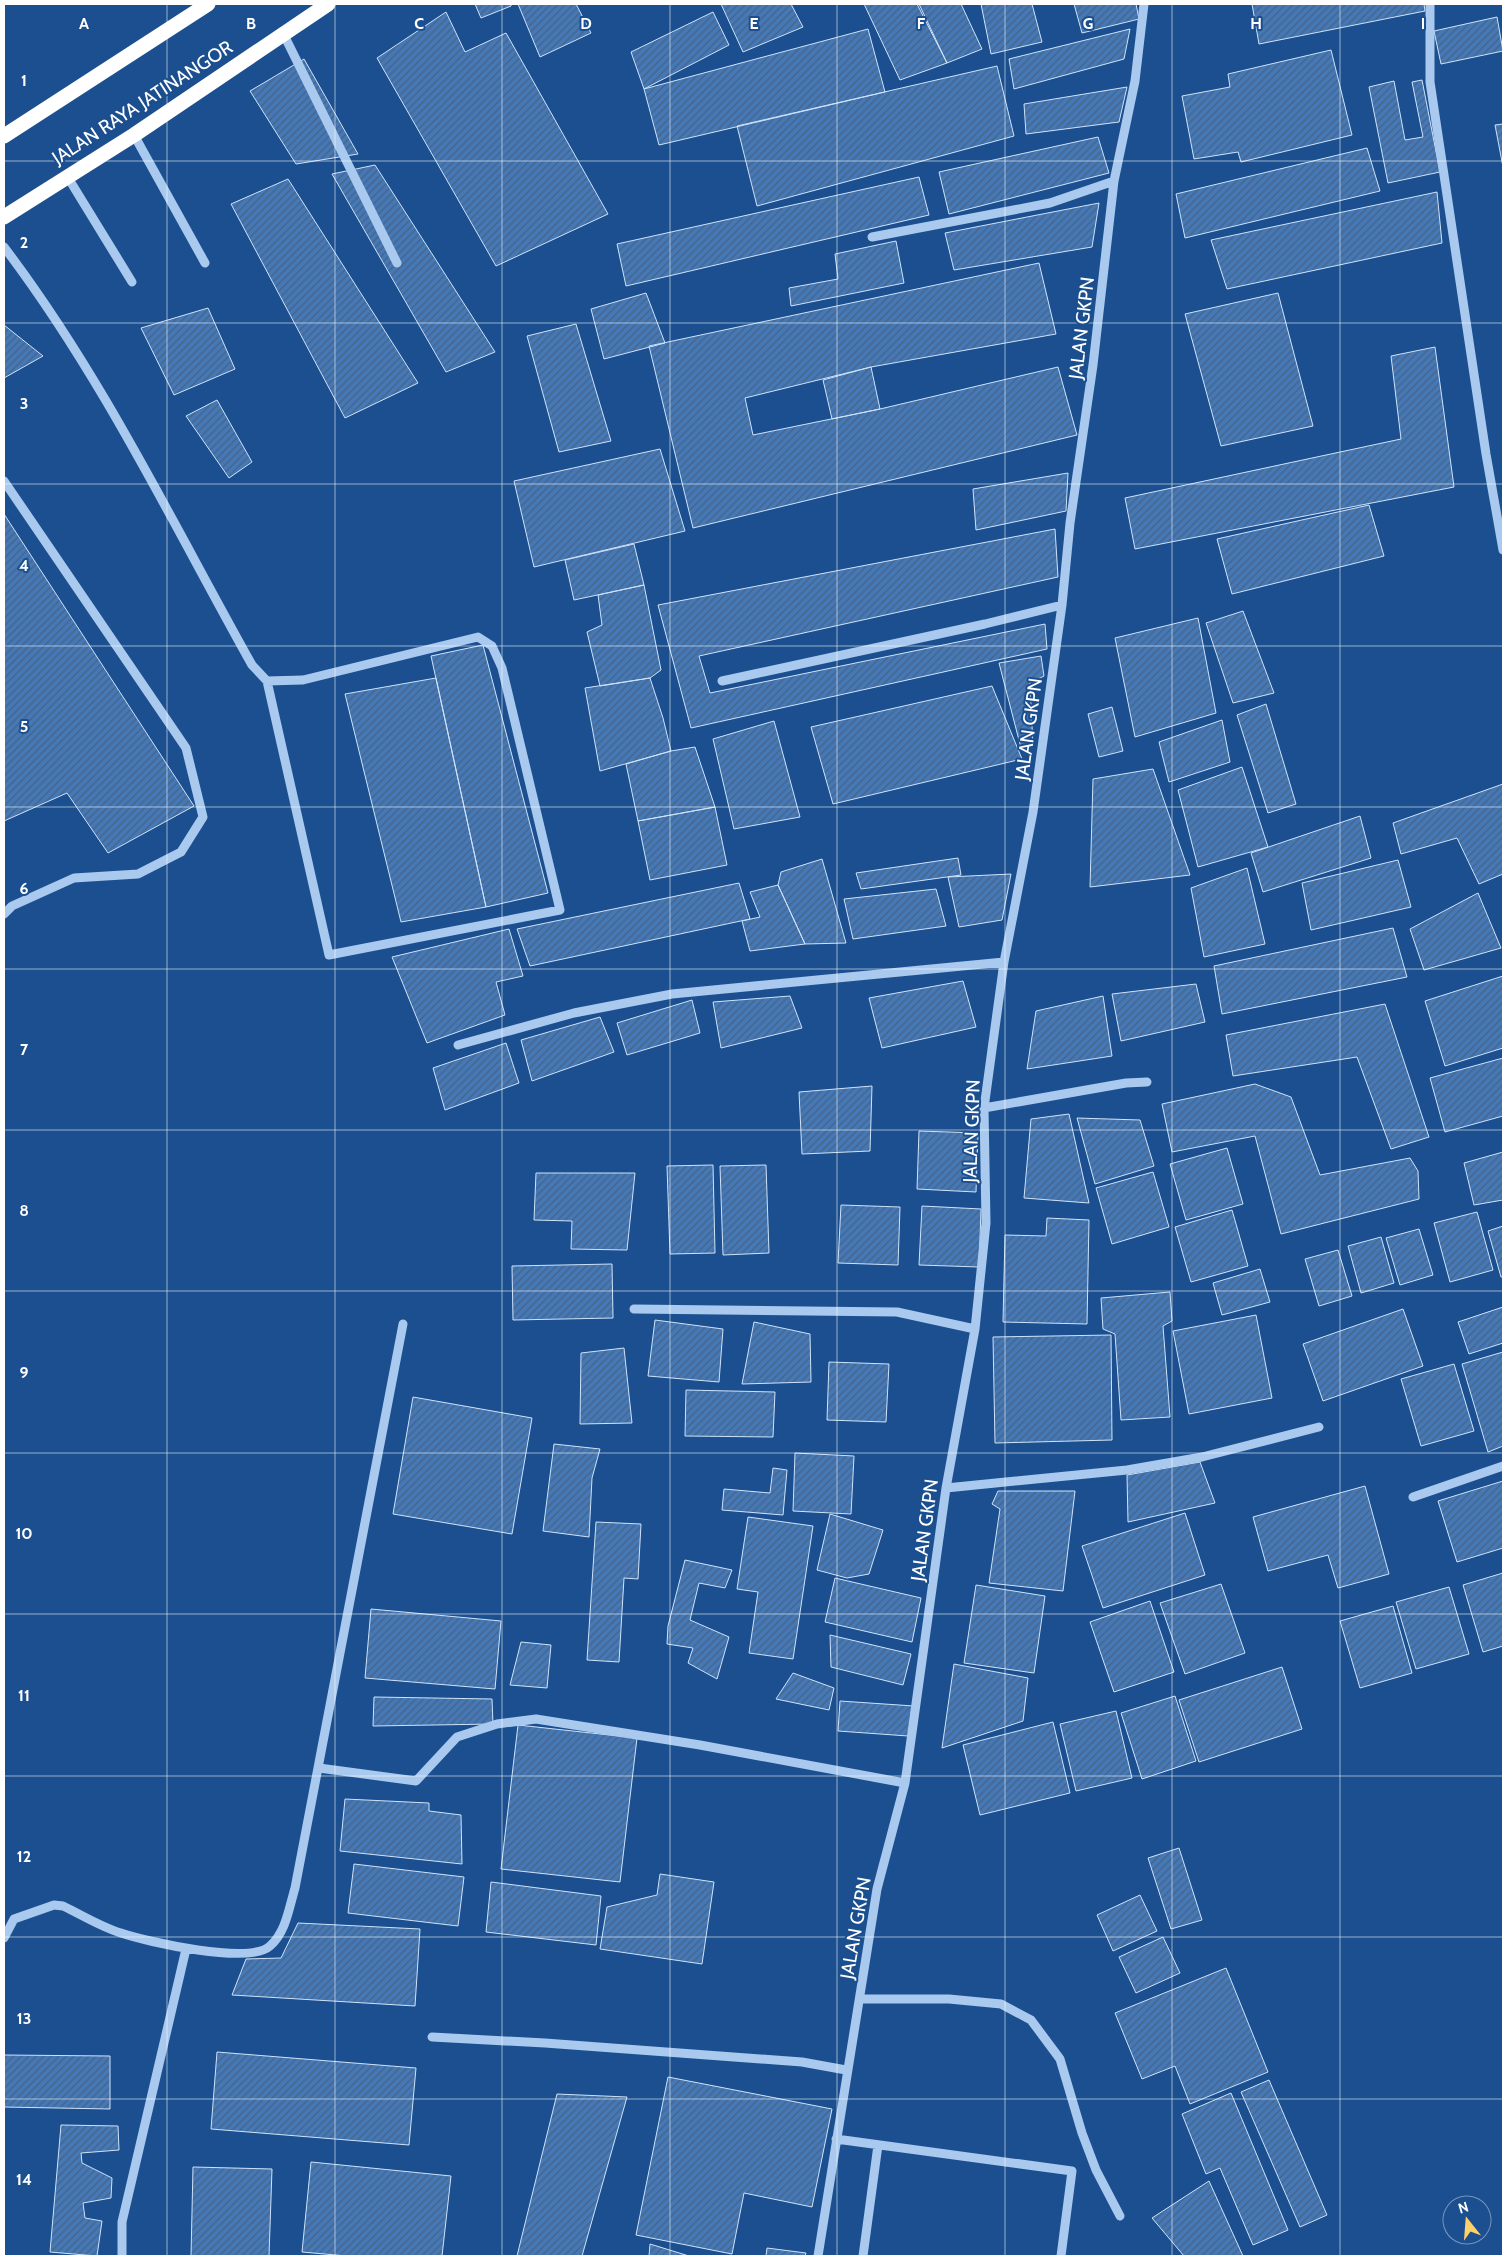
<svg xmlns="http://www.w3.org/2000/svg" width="1507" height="2260" viewBox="0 0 1507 2260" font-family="Cabin,sans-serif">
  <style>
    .building { fill: url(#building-hatch); stroke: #cfe3fa }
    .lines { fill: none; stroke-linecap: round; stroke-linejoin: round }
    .minor { stroke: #a9c9ee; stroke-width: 9 }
    .highway { stroke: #fff; stroke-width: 15 }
    .grid { fill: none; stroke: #fff; stroke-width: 1; stroke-opacity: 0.55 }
    .labels { text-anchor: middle; stroke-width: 4; stroke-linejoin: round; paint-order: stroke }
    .street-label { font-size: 19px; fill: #fff; stroke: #1b4f8f }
    .grid-label { font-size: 16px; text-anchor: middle; font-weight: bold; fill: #fff; stroke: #1b4f8f; stroke-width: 4; stroke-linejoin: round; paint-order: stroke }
  </style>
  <defs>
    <pattern id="building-hatch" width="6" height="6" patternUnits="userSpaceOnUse" patternTransform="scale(1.25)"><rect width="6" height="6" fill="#4478b7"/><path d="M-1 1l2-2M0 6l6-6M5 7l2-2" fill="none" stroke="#486282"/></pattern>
  </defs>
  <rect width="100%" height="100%" fill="#1b4f8f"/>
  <path class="building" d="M475,4H511V6L481,18Z
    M518,4H576L591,33L540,57Z
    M721,4H791L803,27L743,52Z
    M864,4H917L947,63L900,80Z
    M919,4H961L982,49L947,63Z
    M981,4H1032L1042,42L991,54Z
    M1074,4H1136L1139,19L1082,33Z
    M1252,4H1424L1425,11L1259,44Z
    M446,12L465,52L506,33L608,214L496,266L377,58Z
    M713,12L729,45L644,89L631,52Z
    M1497,17L1503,51L1441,64L1434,31Z
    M868,29L885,92L659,145L644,89Z
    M1130,29L1124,59L1014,89L1009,59Z
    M1331,50L1352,135L1241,162L1238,152L1194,159L1182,96L1230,87L1228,74Z
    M304,59L358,154L296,164L250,91Z
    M997,66L1014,136L757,206L737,126Z
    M1422,80L1440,172L1388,183L1369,87L1394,81L1405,140L1423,137L1412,82Z
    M1127,87L1119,122L1026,134L1024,104Z
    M1503,124V167L1495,125Z
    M1098,137L1109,173L949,214L939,172Z
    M1367,148L1380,191L1185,238L1176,194Z
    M375,165L495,352L446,372L332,174Z
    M919,177L929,215L626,286L617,244Z
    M288,179L418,383L345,418L231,204Z
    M1437,192L1442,243L1227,289L1211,240Z
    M1099,203L1092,247L954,270L945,233Z
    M896,241L904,283L791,306L789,288L838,279L835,254Z
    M1039,263L1056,334L871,367L745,398L753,435L880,409L1058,367L1077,435L693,528L649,346Z
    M646,293L665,343L604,359L591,309Z
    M1278,293L1313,426L1221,446L1185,314Z
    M208,308L235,369L174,395L141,328Z
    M576,324L611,441L559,452L527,336Z
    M4,325L43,356L4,378Z
    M1435,347L1454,487L1135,549L1125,498L1401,439L1391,356Z
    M871,367L880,409L832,419L823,380Z
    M217,400L252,462L229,478L186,416Z
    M660,449L685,531L534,567L514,481Z
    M1068,473L1066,511L976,530L973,489Z
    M1369,505L1384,556L1232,594L1217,539Z
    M4,514L194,806L108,853L67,793L4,821Z
    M1055,529L1058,577L699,656L710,693L1045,624L1047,649L691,728L658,605Z
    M634,544L644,585L574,600L565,560Z
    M644,585L661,670L650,678L600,686L587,632L602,625L598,595Z
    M1243,611L1274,693L1233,703L1206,623Z
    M1198,618L1216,713L1135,737L1115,638Z
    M483,645L548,893L486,907L431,656Z
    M1041,656L1044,676L1030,683L1033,747L1021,748L999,663Z
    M436,678L486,907L401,922L345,694Z
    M650,678L663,718L671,751L600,771L585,688Z
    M992,686L1022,759L833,804L811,727Z
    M1266,704L1296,804L1268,813L1237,715Z
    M1112,707L1123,751L1099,757L1088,714Z
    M1222,720L1230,762L1169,782L1159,742Z
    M774,721L800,817L734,829L713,739Z
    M695,747L715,807L638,821L626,764L671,751Z
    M1242,767L1268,847L1198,867L1178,790Z
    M1153,769L1190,875L1090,887L1093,779Z
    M1503,784V874L1479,884L1457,838L1401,854L1393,823Z
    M715,807L727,865L650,880L638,821Z
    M1360,816L1371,858L1263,892L1251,853Z
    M958,858L961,875L861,889L856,873Z
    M822,859L846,943L805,944L778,885L781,872Z
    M1398,860L1411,907L1311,930L1302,883Z
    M1247,868L1265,944L1204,957L1191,888Z
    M1011,874L1002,920L959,927L948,877Z
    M739,883L750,919L530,966L517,929Z
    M778,885L805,944L750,951L742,921L760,917L750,892Z
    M936,889L946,926L853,939L844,899Z
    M1478,893L1501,948L1424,970L1410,929Z
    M1393,928L1407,977L1222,1014L1214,966Z
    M509,929L523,976L496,982L505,1015L427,1043L392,957Z
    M1503,976V1048L1445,1066L1425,1001Z
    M963,981L976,1027L882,1048L869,998Z
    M1196,984L1205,1022L1121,1041L1112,994Z
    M790,996L802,1028L721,1048L713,1002Z
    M1103,996L1112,1056L1027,1069L1036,1011Z
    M692,1000L700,1033L627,1055L617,1023Z
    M1385,1004L1429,1137L1391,1149L1357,1057L1233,1076L1226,1035Z
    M600,1017L614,1052L532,1081L521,1040Z
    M506,1043L519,1083L445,1110L433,1068Z
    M1503,1058V1116L1445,1132L1430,1078Z
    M1255,1084L1291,1097L1320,1175L1410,1158L1418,1171L1419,1199L1281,1234L1255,1136L1172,1152L1162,1104Z
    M872,1086L870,1151L802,1154L799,1092Z
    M1069,1114L1089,1203L1024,1198L1031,1119Z
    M1077,1118L1140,1120L1154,1166L1095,1184Z
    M919,1131L978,1133L976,1192L917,1189Z
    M1227,1148L1243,1204L1186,1220L1170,1164Z
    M1503,1152V1200L1474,1205L1464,1163Z
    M713,1165L715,1253L670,1254L667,1166Z
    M766,1165L769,1253L723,1255L720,1166Z
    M1153,1172L1169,1227L1112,1244L1096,1188Z
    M536,1173H635L627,1250L571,1249L572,1221L534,1220Z
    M841,1205L900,1207L898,1265L838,1263Z
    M922,1206L981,1209L979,1267L919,1265Z
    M1232,1210L1248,1266L1191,1282L1175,1227Z
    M1477,1212L1493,1270L1450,1282L1434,1223Z
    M1047,1218L1089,1220L1087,1324L1003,1322L1005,1235L1046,1236Z
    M1503,1226V1277H1501L1488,1231Z
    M1419,1229L1433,1275L1400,1285L1386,1238Z
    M1381,1237L1394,1283L1361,1293L1348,1246Z
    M1338,1250L1352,1296L1319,1306L1305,1259Z
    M612,1264L613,1318L513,1320L512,1266Z
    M1260,1269L1270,1302L1222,1315L1213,1283Z
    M1170,1292L1172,1321L1163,1326L1170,1417L1121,1420L1115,1334L1103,1329L1101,1298Z
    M1503,1307V1343L1469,1354L1458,1322Z
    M1403,1309L1423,1366L1323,1401L1303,1344Z
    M1256,1315L1272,1398L1189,1414L1173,1331Z
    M655,1320L723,1329L719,1382L648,1376Z
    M754,1322L810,1334L811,1382L742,1384Z
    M1111,1335L1112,1440L995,1443L993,1337Z
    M624,1348L632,1423L580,1424L581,1353Z
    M1503,1352V1446L1488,1452L1462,1364Z
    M829,1362L889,1364L886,1422L827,1420Z
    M1454,1364L1474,1431L1421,1446L1401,1379Z
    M686,1390L775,1392L773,1437L685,1436Z
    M413,1397L532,1418L512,1534L393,1514Z
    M554,1444L600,1449L592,1478L589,1537L543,1531Z
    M795,1453L854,1456L851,1514L793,1511Z
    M1200,1462L1215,1503L1128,1522L1127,1475Z
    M773,1468L787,1470L783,1515L722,1510L724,1489L770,1493Z
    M1503,1481V1548L1457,1562L1438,1501Z
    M1365,1486L1389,1574L1338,1588L1328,1555L1268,1571L1253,1517Z
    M998,1491H1075L1063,1591L989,1583L1000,1509L992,1504Z
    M1185,1513L1205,1575L1103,1608L1082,1546Z
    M830,1514L883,1530L869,1574L847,1578L817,1570Z
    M748,1517L813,1526L793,1659L749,1653L758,1592L737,1589Z
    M596,1522L641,1524L638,1579L624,1578L619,1662L587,1660Z
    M685,1560L732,1570L725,1588L699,1583L690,1620L729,1637L717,1679L688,1663L693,1648L667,1644L668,1626Z
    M1503,1573V1646L1483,1652L1463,1585Z
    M835,1578L921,1598L912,1642L825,1622Z
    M1221,1584L1245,1653L1185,1674L1160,1603Z
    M976,1585L1045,1596L1034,1673L964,1663Z
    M1449,1587L1469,1654L1416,1669L1396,1602Z
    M1150,1601L1174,1672L1114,1692L1090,1622Z
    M1393,1606L1412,1673L1360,1688L1340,1621Z
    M371,1609L501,1621L495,1689L365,1678Z
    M830,1635L911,1654L903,1685L831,1667Z
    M521,1642L551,1645L547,1688L510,1685Z
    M954,1664L1028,1678L1023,1721L942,1748Z
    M1282,1667L1302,1729L1199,1762L1179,1700Z
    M793,1673L834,1688L829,1710L776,1699Z
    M1175,1696L1196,1761L1142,1779L1121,1713Z
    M374,1697L492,1699L493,1724L373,1726Z
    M840,1701L914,1706L908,1736L838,1731Z
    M1116,1711L1132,1778L1076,1791L1060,1724Z
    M1053,1722L1070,1793L980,1815L963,1745Z
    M518,1725L637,1738L620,1882L501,1869Z
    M345,1799L429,1803V1811L461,1815L462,1864L340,1851Z
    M1179,1848L1202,1920L1171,1929L1148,1858Z
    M354,1864L464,1877L458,1926L348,1913Z
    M660,1874L714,1882L702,1964L600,1949L607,1907L657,1895Z
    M491,1882L601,1896L596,1945L486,1932Z
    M1140,1895L1157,1931L1113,1951L1097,1915Z
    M298,1923L420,1929L415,2006L232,1995L246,1959L281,1958Z
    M1163,1937L1180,1973L1136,1993L1119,1957Z
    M1226,1968L1268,2072L1190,2104L1175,2066L1142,2079L1115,2013Z
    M217,2052L416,2068L409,2145L211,2129Z
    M4,2055L110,2056V2109L4,2107Z
    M668,2077L832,2109L812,2207L744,2193L732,2254L636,2235Z
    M1269,2080L1327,2215L1300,2227L1241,2092Z
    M1231,2093L1288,2230L1253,2245L1220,2168L1206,2174L1182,2114Z
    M557,2094L627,2097L582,2256H517Z
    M61,2125L118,2126L119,2150L81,2153L82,2163L112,2178L111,2198L83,2203L85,2218L102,2221L97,2256L50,2252Z
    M311,2162L451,2176L442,2256H347L302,2252Z
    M193,2167L272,2169L269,2256H191Z
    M1209,2181L1243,2256H1184L1152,2218Z
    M650,2244L689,2256H649Z
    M767,2248L806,2253L805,2256H766Z"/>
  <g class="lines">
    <path class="minor" d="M1430,4V82L1486,454L1503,550
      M283,33L397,263
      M134,135L205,263
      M67,176L132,282
      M872,237L1050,203L1114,181
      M4,247C102,376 173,524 252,665L267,681L329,955L560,910L502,668L492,646L478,637L303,680L267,681
      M4,481L186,748L203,817L181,852L138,874L74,878L12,906L4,914
      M722,681L985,624L1062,605
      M458,1045L574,1013L672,994L1004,962
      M984,1108L1126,1083L1147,1082
      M634,1309L897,1312L975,1329
      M946,1488L1127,1470L1202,1457L1319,1427
      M1413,1497L1503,1466
      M319,1768L416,1781L457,1737L497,1724L536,1719L700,1745L905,1783
      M4,1938L14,1919L54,1905L63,1906C82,1915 101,1927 121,1933C148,1942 249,1965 270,1946C286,1932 289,1908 295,1888L403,1324
      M860,1999H949L1001,2004L1031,2020L1060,2059L1082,2133L1096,2170L1120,2216
      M432,2037L545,2043L802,2062L846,2070
      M836,2139L1072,2171L1061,2256
      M122,2256V2222L186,1949
      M818,2256L877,1889L905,1783L946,1488L975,1329L986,1223L984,1108L1004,962L1033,812L1062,605L1070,523L1093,365L1114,181L1135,81L1144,4
      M863,2256L878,2145"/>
    <path class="highway" d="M4,136L208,4
      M4,217L134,135L328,4"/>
  </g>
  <path class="grid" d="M167,4V2256M335,4V2256M502,4V2256M670,4V2256M837,4V2256M1005,4V2256M1172,4V2256M1340,4V2256M4,161H1503M4,323H1503M4,484H1503M4,646H1503M4,807H1503M4,969H1503M4,1130H1503M4,1291H1503M4,1453H1503M4,1614H1503M4,1776H1503M4,1937H1503M4,2099H1503"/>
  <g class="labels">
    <g class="street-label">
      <text transform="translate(142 102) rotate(-33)" y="7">JALAN RAYA JATINANGOR</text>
      <text transform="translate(1081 328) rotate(-83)" y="7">JALAN GKPN</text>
      <text transform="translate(1028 729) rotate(-82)" y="7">JALAN GKPN</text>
      <text transform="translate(971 1131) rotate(-88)" y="7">JALAN GKPN</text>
      <text transform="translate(924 1530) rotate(-82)" y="7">JALAN GKPN</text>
      <text transform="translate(855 1928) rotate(-80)" y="7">JALAN GKPN</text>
    </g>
  </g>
  <g class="grid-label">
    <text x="84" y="29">A</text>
    <text x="251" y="29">B</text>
    <text x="419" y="29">C</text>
    <text x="586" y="29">D</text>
    <text x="754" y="29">E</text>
    <text x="921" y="29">F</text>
    <text x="1088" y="29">G</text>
    <text x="1256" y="29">H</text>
    <text x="1423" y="29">I</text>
    <text x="24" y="86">1</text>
    <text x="24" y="248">2</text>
    <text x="24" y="409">3</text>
    <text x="24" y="571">4</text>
    <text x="24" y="732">5</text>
    <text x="24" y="894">6</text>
    <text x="24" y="1055">7</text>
    <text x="24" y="1216">8</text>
    <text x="24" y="1378">9</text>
    <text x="24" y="1539">10</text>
    <text x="24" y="1701">11</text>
    <text x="24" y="1862">12</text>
    <text x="24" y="2024">13</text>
    <text x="24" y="2185">14</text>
  </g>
  <rect width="1507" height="2260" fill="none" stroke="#ffffff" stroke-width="10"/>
  <g transform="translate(1467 2220) rotate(343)"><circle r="24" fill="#1b4f8f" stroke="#7695bc"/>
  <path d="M0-4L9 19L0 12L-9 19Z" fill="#ffd166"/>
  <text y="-8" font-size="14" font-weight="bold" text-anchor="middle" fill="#ffffff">N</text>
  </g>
</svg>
